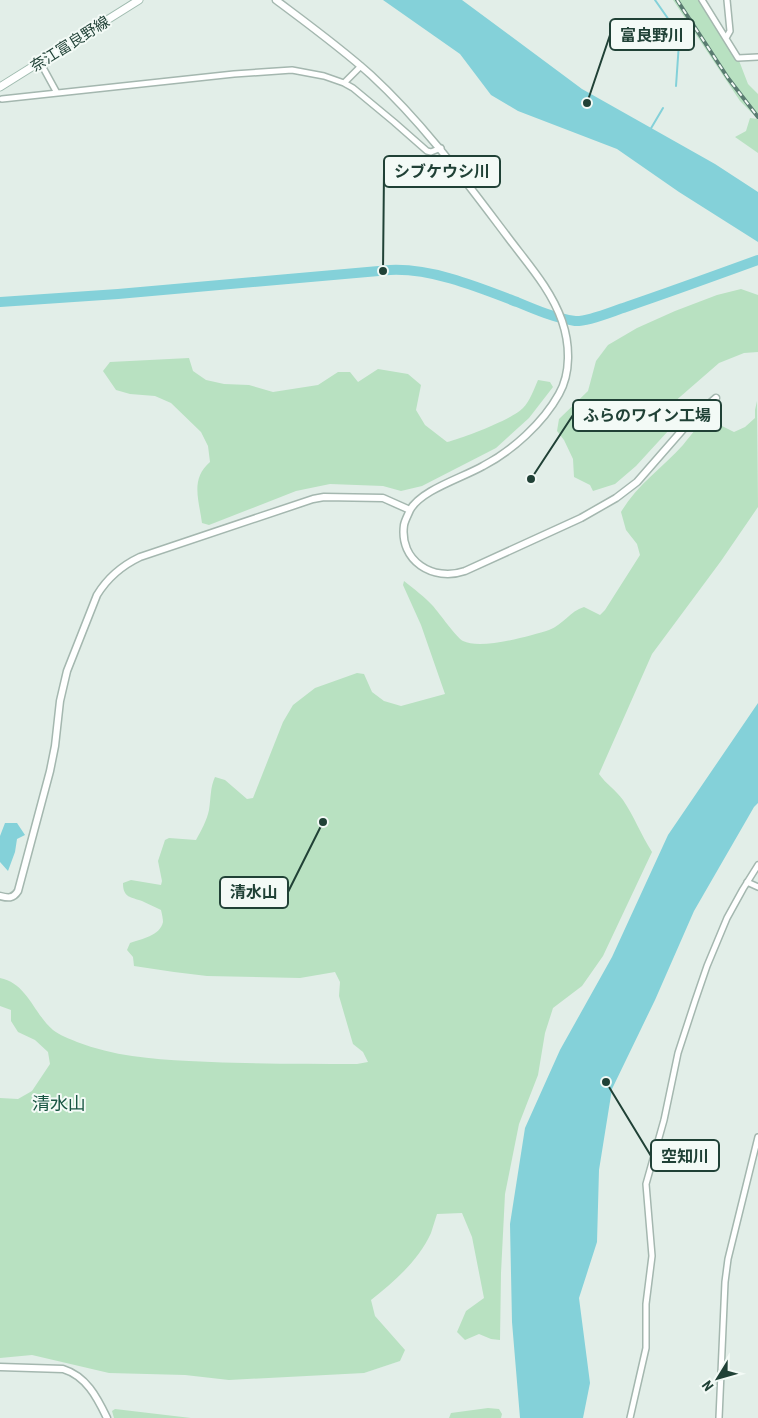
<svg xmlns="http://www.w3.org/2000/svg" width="758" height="1418" viewBox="0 0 758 1418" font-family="'Roboto Condensed','Noto Sans JP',sans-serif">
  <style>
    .green { fill: #b8e1c1 }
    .water { fill: #84d1d9 }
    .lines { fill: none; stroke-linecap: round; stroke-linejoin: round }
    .stream { stroke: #84d1d9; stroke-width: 2 }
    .river { stroke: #84d1d9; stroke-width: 10 }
    .minor-casing { stroke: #a4b7af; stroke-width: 8 }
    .tertiary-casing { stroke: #a4b7af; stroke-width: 9 }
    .secondary-casing { stroke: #9fbbaf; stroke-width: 9 }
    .minor { stroke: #fff; stroke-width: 5 }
    .tertiary { stroke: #fff; stroke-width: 6 }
    .secondary { stroke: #fff; stroke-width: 7 }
    .rail-casing { stroke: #5a7c71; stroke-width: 4 }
    .rail { stroke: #f3faf6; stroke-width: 2; stroke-dasharray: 5.5; stroke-linecap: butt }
    .labels { text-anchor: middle; stroke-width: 4; stroke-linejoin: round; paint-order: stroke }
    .street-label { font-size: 15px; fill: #204136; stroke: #f3faf6 }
    .quarter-label { font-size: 18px; fill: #195543; stroke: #f3faf6 }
    .leader { fill: none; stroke: #204136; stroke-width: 2 }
    .callout-dot { fill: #204136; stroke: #f3faf6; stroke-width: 2 }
    .callout { fill: #f3faf6; stroke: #204136; stroke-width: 2 }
    .callout-label { font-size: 16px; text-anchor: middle; font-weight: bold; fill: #204136 }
  </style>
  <rect width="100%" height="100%" fill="#e2eee8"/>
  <path class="green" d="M673,0H702L738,58L748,84L758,94V153L735,137L746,131L750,118L758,119L740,101Z
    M741,289L758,295V352L744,353L719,363L673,403V411L680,418L636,466L615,484L593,491L590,485L574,477L573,459L564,440L557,431L559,419L588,391L596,361L608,345L637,328L675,311L717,295Z
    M189,358L193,371L206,380L224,384L249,385L273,392L318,385L338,372H350L358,382L378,369L408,374L421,385L416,410L425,425L447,442C463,438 513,419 523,408C530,401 534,389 538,380L550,382L553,387L529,418L496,448L422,486L401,491L383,486L330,484L296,491L209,525L202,523C199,500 190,479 210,462L208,446L201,432L171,403L155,396L130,394L116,390L103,371L110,362Z
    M757,401L758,507L721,561L652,654L599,774C606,784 616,790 623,800C634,816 641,835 652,852L603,956L582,986L553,1008L545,1033L538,1075L519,1124L505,1194L501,1273L500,1340L491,1339L479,1334L465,1340L457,1332L466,1311L484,1298L472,1237L462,1213L437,1214C435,1220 433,1227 431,1233C419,1260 394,1282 371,1300L375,1316L405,1350L400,1361L364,1373L229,1380L185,1375L109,1373L32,1355L0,1358V1098L18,1099L32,1091L50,1064L48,1052L35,1040L18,1032L11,1021V1010L0,1006V978C27,983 34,1014 53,1030C59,1035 70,1039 77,1042C113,1056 151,1059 189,1061C245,1064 301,1064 357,1064L368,1062L363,1052L353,1044L339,996L340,982L335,972L300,978L207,976L174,972L134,966L133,957L127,950L130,943C141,939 160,936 163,922C163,919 162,914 161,910C155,907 148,904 142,901C131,897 123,898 123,883L131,880L161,885L162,881L158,861L165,840L169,838L196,840C201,831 207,820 209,810C211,798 210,788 215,777L225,780L247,799L253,798L283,722L293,705L315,688L357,673L364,674L372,692L384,701L401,706L445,694L421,625L403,585L404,581C414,589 425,597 433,606C439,613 457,638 463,641C481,650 530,636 549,630C563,625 570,611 584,607L600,615L605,610L640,555L637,544L626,530L621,512C636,486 663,467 683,445C692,434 700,422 713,415L722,426L734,432L745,427L755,418V410Z
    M488,1408L499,1409L502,1414L501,1418H449L451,1413Z
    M115,1409L191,1418H114L112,1411Z"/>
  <path class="water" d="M383,0H462L582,89L715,164L758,192V242L679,192L617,149L518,111L491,95L460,54Z
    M758,703V803L754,807L694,911L655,1000L612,1089L599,1170L597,1242L579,1298L590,1383L583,1418H520L512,1322L510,1224L525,1128L560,1050L612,957L668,835Z
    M5,823H17L25,835L17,839L15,852L8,871L0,862V836Z"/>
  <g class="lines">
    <path class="stream" d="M655,0L669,20L679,43L676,86
      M650,130L663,108"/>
    <path class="river" d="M0,302L118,294L390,270C432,268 478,287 517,302C536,310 555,318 575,321C588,322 613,311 626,307C670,292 714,276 758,260"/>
    <g class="minor-casing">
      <path id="minor" d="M702,0L738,58L758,57
        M726,38L730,31L727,0
        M40,62L57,93
        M344,83L361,66
        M2,99L234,74L292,70L324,76L344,83L353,88L394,122L427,151L431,152L441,148
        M747,882L758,887
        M630,1418L646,1348V1304L652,1256L646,1184L664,1120L678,1053L695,1001L707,966L727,918L743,889L758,865
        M719,1418L725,1282L728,1259L758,1137"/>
    </g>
    <g class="tertiary-casing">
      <path id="tertiary" d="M410,510C408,515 405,520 404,525C399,561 433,582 465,571L581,518L616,498L637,482L692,419L716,398
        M0,896C8,898 13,899 18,891L50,771L55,746L60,701L67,671L97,595C108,577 121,566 140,557L313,499L324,497L383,498L410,510C421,490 462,478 483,466C512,451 543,423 559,394C571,373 570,344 562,321C551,289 527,263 507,236C464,179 423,123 371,75C341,48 308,24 276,0
        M0,1367L63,1369C86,1376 97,1397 107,1418"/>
    </g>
    <g class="secondary-casing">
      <path id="secondary" d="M0,87L139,0"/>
    </g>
    <use href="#minor" class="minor"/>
    <use href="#tertiary" class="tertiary"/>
    <use href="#secondary" class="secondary"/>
    <g class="rail-casing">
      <path id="rail" d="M677,0L728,78L758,117"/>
    </g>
    <use href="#rail" class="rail"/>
  </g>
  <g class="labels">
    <g class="street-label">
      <text transform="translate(70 44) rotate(-32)" y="5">奈江富良野線</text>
    </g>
    <g class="quarter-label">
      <text x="59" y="1110">清水山</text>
    </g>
  </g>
  <path class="leader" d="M587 103L610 35M383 271L384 172M531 479L573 415M323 822L288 892M606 1082L651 1156"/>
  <g class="callout-dot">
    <circle cx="587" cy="103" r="5"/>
    <circle cx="383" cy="271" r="5"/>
    <circle cx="531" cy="479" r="5"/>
    <circle cx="323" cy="822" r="5"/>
    <circle cx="606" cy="1082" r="5"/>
  </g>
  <g class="callout">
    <rect x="610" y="19" width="84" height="31" rx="5"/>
    <rect x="384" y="156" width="116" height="31" rx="5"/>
    <rect x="573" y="400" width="148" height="31" rx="5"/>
    <rect x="220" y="877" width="68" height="31" rx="5"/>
    <rect x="651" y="1140" width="68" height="31" rx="5"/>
  </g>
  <g class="callout-label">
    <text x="652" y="41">富良野川</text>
    <text x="442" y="177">シブケウシ川</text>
    <text x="647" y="421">ふらのワイン工場</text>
    <text x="254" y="898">清水山</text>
    <text x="685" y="1162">空知川</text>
  </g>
  <g transform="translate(718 1378) rotate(233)" stroke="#f3faf6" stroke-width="4" paint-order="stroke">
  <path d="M0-4L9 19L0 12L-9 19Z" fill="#204136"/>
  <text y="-8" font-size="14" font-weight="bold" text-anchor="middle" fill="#204136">N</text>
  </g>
</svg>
